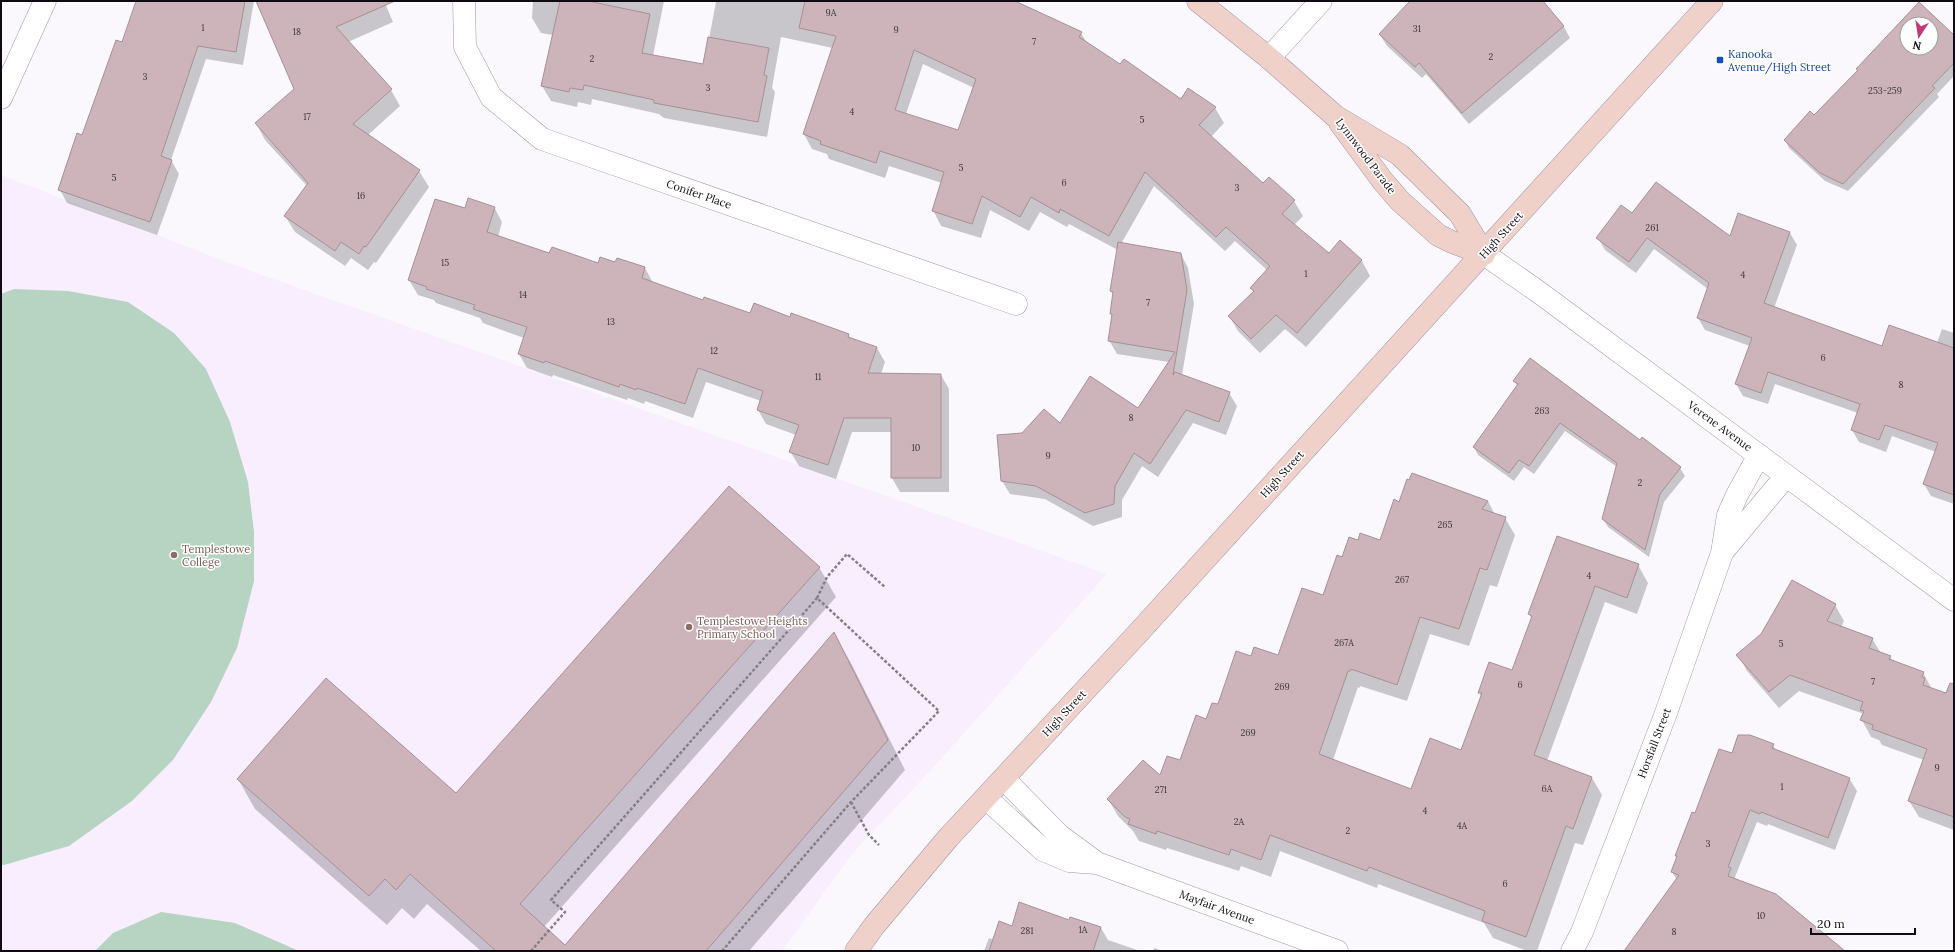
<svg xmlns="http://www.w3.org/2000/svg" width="1955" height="952" viewBox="0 0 1955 952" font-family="Lora,serif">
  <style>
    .built { fill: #f9eefe }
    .green { fill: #b6d4c1 }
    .shadow { fill: #0003; fill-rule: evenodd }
    .building { fill: #cdb4bb; stroke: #a78f96; fill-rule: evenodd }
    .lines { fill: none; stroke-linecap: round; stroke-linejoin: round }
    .street-casing { stroke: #a194a7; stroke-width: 23 }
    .secondary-casing { stroke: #a194a7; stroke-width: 23 }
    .path { stroke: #837f85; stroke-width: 2.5; stroke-dasharray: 3 2; stroke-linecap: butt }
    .street { stroke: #fff; stroke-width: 22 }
    .secondary { stroke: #efd1ca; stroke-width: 22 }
    .transit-dot { fill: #1a4fb4; stroke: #fff; stroke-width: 1.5 }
    .education-dot { fill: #8d6e63; stroke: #fff; stroke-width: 1.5 }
    .labels { text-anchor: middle; stroke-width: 3; stroke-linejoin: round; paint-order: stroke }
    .number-label { font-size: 9px; fill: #3e343c }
    .transit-label { font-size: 11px; fill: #164399; stroke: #fff; text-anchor: start }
    .street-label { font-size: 11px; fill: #0f0a11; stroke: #fff }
    .education-label { font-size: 11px; fill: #785e54; stroke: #fff; text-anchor: start }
  </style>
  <rect width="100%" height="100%" fill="#fbf8fd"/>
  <path class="built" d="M1,175L248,270L1107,574L931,770L852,854L782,951H1Z"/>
  <path class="green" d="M14,289L68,291L128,302L174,333L206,369L230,422L248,482L254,532V581L237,648L211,702L173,760L132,801L69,846L4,865H1V294Z
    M161,912L235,923L299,951H95L113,933Z"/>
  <path class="shadow" d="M137,1H254L243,65L206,59L171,160L179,174L157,235L67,203L60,190L122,43Z
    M257,1H384L393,22L348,42L391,90L400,106L368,135L419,171L429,187L376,263L374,262L368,270L351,258L345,266L295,232L285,216L307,186L265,140L256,123L295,89Z
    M533,1H664L653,56L704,65L716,2L713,1H1013L1081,33L1087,43L1120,65L1181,100L1188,90L1215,108L1224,123L1211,137L1263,185L1294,201L1303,216L1294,225L1329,255L1340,242L1362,261L1370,276L1306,347L1285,329L1260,353L1238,331L1229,316L1254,293L1251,288L1267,270L1235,241L1225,251L1154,186L1121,244L1181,254L1188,268L1194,304L1182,375L1229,393L1237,406L1226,435L1193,423L1158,477L1142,466L1122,500V517L1093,526L1045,499L1010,494L1002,481L1023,434L1060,424L1138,409L1169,362L1117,354L1109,340L1113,317L1111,313L1114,296L1111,291L1118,250L1069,224L1067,227L1040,212L1029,231L990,210L981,238L941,226L933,210L942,183L889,166L885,178L829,159L827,154L812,149L804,134L833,48L781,37L772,88L775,92L767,137L664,118L659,114L592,99L591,105L578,102L577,107L551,101L542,86L553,35L541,33L532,18ZM923,64L974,88L959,132L906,114Z
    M1411,1H1541L1564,27L1570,38L1469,124L1426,74L1422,78L1387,46L1380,35Z
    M1919,4L1954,37V76L1937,94L1939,97L1848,191L1825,181L1789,148L1785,140L1814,116L1858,71L1857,69ZM1907,24H1931V48H1907Z
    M494,207L502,222L498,237L550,255L598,264L616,263L645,268L653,283L704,301L751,315L790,318L848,335L851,339L877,348L885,362L881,374L941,375L949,389V492H900L892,478V432H852L836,479L799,466L790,451L796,435L766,424L758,410L761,401L706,382L693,418L645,401L644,404L628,398L627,400L553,375L552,377L527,368L519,354L524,338L483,323L480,318L436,303L434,300L418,295L409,280L465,210Z
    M1633,214L1731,237L1739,214L1790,233L1797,245L1774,308L1882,347L1937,343L1942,329L1954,333V504L1931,496L1924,484L1936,452L1892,436L1886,452L1859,442L1852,430L1858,413L1775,384L1768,404L1743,396L1736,384L1750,346L1705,330L1698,318L1708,289L1654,249L1636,273L1605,250L1598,238Z
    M1514,381L1640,441L1680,468L1685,476L1664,502L1649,557L1608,527L1603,519L1617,467L1565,431L1534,474L1524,467L1514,481L1478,455L1474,447L1518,387Z
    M1488,501L1495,515L1505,518L1515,535L1497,587L1490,585L1469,646L1430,634L1407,701L1360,686V688L1358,687L1333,760L1412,791L1462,751L1481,697L1479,692L1513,672L1532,619L1529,614L1638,565L1648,583L1637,614L1605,602L1547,761L1592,778L1602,795L1583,845L1575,843L1537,951H1527L1493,938L1484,923L1378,884L1377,888L1280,851L1271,877L1241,866L1239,871L1167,848L1166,850L1139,841L1133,831L1118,816L1108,799L1160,777L1180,761L1251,657H1279L1324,596L1343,558L1358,541H1381L1399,503Z
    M819,567L836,597L544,927L566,946L834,634L851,663L905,770L749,951H481L427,904L414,919L402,908L387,925L255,809L238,779L456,794Z
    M1835,605L1844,621L1841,627L1872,639L1881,653L1890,657L1894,662L1923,673L1932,689L1954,697V830L1919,817L1909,801L1924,760L1882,745L1879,740L1871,737L1862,720L1864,714L1799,691L1779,708L1747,671L1738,655Z
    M1773,745L1776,751L1849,778L1857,791L1835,850L1768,824L1767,826L1757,822L1735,877L1737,881L1844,951H1628L1677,880L1672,872L1678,858L1676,856L1695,815L1732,754Z
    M1070,921L1101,928L1108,940L1140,951H984L989,938L994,940L1012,927Z
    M1154,948L1163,951H1153Z"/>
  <path class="building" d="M136,1H245L236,52L198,46L161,156L172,160L150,222L58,190L77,133L82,135L116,40L122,42Z
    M256,1H395L336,27L392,89L353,124L420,170L366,247L364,246L359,254L341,242L335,251L284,216L308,183L255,123L294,89Z
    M560,1H588L650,14L642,53L703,64L708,37L769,48L764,75L767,76L758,122L654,103V100L650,99L584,85L583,90L570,88L569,92L541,86Z
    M805,1H1015L1082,32L1079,37L1120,64L1124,59L1181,99L1188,88L1216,107L1199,125L1263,183L1269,177L1295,200L1282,214L1329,253L1340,240L1362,260L1297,333L1276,315L1251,339L1228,316L1254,291L1250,288L1270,266L1226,227L1216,237L1145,172L1109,236L1060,209L1059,213L1031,197L1020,217L982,196L972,224L932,211L944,172L880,151L876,163L820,144L821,141L803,134L836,36L799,28ZM914,50L976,79L958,130L895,110Z
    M1410,1H1543L1564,26L1462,113L1419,63L1415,67L1379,34Z
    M1919,2L1954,35V63L1932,86L1935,88L1843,184L1820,173L1784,140L1810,111L1814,115L1858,70L1856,69ZM1907,24H1931V48H1907Z
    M1656,182L1730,236L1738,213L1790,232L1764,303L1882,346L1889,325L1954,348V495L1923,484L1938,443L1885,425L1879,440L1851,430L1860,404L1768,372L1761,393L1735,384L1752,338L1697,318L1709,283L1647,238L1629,262L1596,238L1621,205L1632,213Z
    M468,198L495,207L487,232L549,253L552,247L598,263L600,257L615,262L617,258L645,267L642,278L703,300L704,297L750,313L754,303L790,317L791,313L849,334L848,337L877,347L868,373L941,374V478H891V418H844L828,465L789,452L799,425L757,410L763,391L698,368L685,404L637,388L636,390L620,384L619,387L545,361L544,363L518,354L527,327L473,309L475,305L426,289L427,287L408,280L435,199L465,208Z
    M1118,242L1181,253L1187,290L1173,375L1175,372L1230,392L1219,422L1186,410L1150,464L1134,453L1115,486L1114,504L1085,513L1036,486L1001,481L997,435L1022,433L1044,409L1060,423L1090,376L1138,408L1175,352L1108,341L1112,314H1110L1113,292L1110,291Z
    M1530,358L1640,440L1642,437L1681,467L1660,494L1645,550L1602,519L1617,463L1560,423L1529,466L1519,460L1509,473L1473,447L1518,384L1513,381Z
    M1412,473L1488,501L1482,509L1506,517L1487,570L1480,568L1459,629L1420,617L1397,685L1351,669L1350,671H1348L1319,754L1411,789L1430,738L1461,750L1482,693H1478L1489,662L1512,670L1532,616L1528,614L1557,536L1639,564L1627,598L1595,586L1534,755L1592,777L1573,829L1566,826L1526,937L1482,921L1485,911L1369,867L1367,871L1270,835L1261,860L1231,849L1229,855L1157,831L1156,834L1128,824L1130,819L1125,817L1107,799L1143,760L1160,775L1167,756L1180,760L1196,715L1206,719L1212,703L1218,704L1236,651L1251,656L1254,647L1278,655L1302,588L1323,595L1337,555L1342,557L1349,537L1358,540L1360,533L1380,540L1394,499L1399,502L1407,479L1409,480Z
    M729,486L820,567L520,904L565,945L834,632L888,740L706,951H496L410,874L396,890L385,879L369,896L237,779L326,678L456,793Z
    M1792,580L1836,604L1827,621L1873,638L1869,648L1891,656L1889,659L1924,672L1922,677L1925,678L1923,685L1946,693L1950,683L1954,684V817L1908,801L1927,749L1872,729L1873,725L1860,720L1864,711L1860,710L1863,702L1790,675L1769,692L1736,655L1761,634Z
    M1738,735H1750L1774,744L1772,748L1850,778L1828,838L1761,812L1760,814L1750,810L1728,867L1731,868L1728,876L1776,894L1845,951H1624L1679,875L1671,872L1677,856H1675L1692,812L1695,813L1719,749L1732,753Z
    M1019,902L1069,920L1070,917L1101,927L1093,951H989L999,921L1012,926Z"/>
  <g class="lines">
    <g class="street-casing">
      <path id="street" d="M464,1L465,47L491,97L542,139L1016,304
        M1269,58L1321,1
        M1,98L45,1
        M1484,254L1540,293L1954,600
        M1724,550L1786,476
        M1004,779L1059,835L1097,863L1337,951
        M986,798L1043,850L1069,861L1096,863
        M1572,951L1582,932L1666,713L1722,553L1728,515L1737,495L1759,455"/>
    </g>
    <g class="secondary-casing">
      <path id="secondary" d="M1198,1L1269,58L1335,116L1400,155L1460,214L1484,254
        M1340,123L1382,180L1400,201L1438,235L1452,242L1484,254
        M856,951L874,926L948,838L1140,631L1712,1"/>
    </g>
    <path class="path" d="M851,802L869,835L879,845
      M531,951L565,912L551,900L817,598
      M722,951L851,802L939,711L817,598L827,577L847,554L885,587"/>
    <use href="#street" class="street"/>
    <use href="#secondary" class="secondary"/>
  </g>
  <rect class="transit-dot" x="1716" y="56" width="8" height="8" rx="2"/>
  <g class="education-dot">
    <circle cx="174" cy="555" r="4"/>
    <circle cx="689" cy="627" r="4"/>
  </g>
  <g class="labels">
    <g class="number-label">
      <text x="831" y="16">9A</text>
      <text x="203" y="31">1</text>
      <text x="1417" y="32">31</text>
      <text x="896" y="33">9</text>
      <text x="297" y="35">18</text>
      <text x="1034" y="45">7</text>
      <text x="1491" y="60">2</text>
      <text x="592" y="62">2</text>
      <text x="145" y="80">3</text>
      <text x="708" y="91">3</text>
      <text x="1885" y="94">253-259</text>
      <text x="852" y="115">4</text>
      <text x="307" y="120">17</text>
      <text x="1142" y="123">5</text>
      <text x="961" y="171">5</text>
      <text x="114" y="181">5</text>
      <text x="1064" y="186">6</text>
      <text x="1237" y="191">3</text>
      <text x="361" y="199">16</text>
      <text x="1652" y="231">261</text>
      <text x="445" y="266">15</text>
      <text x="1306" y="277">1</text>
      <text x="1743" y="278">4</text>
      <text x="523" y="298">14</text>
      <text x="1148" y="306">7</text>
      <text x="611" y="325">13</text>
      <text x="714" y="354">12</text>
      <text x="1823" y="361">6</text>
      <text x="818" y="380">11</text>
      <text x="1901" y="388">8</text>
      <text x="1542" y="414">263</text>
      <text x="1131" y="421">8</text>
      <text x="916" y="451">10</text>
      <text x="1048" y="459">9</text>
      <text x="1640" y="486">2</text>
      <text x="1445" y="528">265</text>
      <text x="1589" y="579">4</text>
      <text x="1402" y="583">267</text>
      <text x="1344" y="646">267A</text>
      <text x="1781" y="647">5</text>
      <text x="1873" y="685">7</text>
      <text x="1520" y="688">6</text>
      <text x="1282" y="690">269</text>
      <text x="1248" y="736">269</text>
      <text x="1937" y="771">9</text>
      <text x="1782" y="790">1</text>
      <text x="1547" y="792">6A</text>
      <text x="1161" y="793">271</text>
      <text x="1425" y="814">4</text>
      <text x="1239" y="825">2A</text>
      <text x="1462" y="829">4A</text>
      <text x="1348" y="834">2</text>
      <text x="1708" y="847">3</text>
      <text x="1505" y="887">6</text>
      <text x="1761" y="919">10</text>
      <text x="1083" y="933">1A</text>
      <text x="1027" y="934">281</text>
      <text x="1674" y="935">8</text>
    </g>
    <g class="transit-label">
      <text x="1728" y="58">Kanooka<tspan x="1728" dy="13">Avenue/High Street</tspan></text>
    </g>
    <g class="street-label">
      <text transform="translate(1366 156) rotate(53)" y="4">Lynnwood Parade</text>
      <text transform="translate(699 194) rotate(19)" y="4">Conifer Place</text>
      <text transform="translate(1501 235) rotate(-48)" y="4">High Street</text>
      <text transform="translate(1720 426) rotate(36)" y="4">Verene Avenue</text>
      <text transform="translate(1282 474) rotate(-48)" y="4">High Street</text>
      <text transform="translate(1064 713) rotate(-47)" y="4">High Street</text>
      <text transform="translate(1654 743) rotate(-69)" y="4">Horsfall Street</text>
      <text transform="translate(1217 907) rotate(20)" y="4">Mayfair Avenue</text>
    </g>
    <g class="education-label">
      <text x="182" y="553">Templestowe<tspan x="182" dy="13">College</tspan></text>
      <text x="697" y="625">Templestowe Heights<tspan x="697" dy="13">Primary School</tspan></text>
    </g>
  </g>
  <rect width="1955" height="952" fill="none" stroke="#0f0a11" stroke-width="4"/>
  <g transform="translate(1919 36) rotate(192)"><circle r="19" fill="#ffffff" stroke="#9f9da0"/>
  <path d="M0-3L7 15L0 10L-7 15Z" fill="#c03979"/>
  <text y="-6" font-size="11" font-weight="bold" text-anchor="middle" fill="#0f0a11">N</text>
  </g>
  <path d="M1811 928v6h104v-6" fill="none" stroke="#0f0a11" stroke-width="2"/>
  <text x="1817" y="928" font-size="12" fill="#0f0a11" stroke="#ffffff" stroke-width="3" paint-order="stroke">20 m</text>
</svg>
